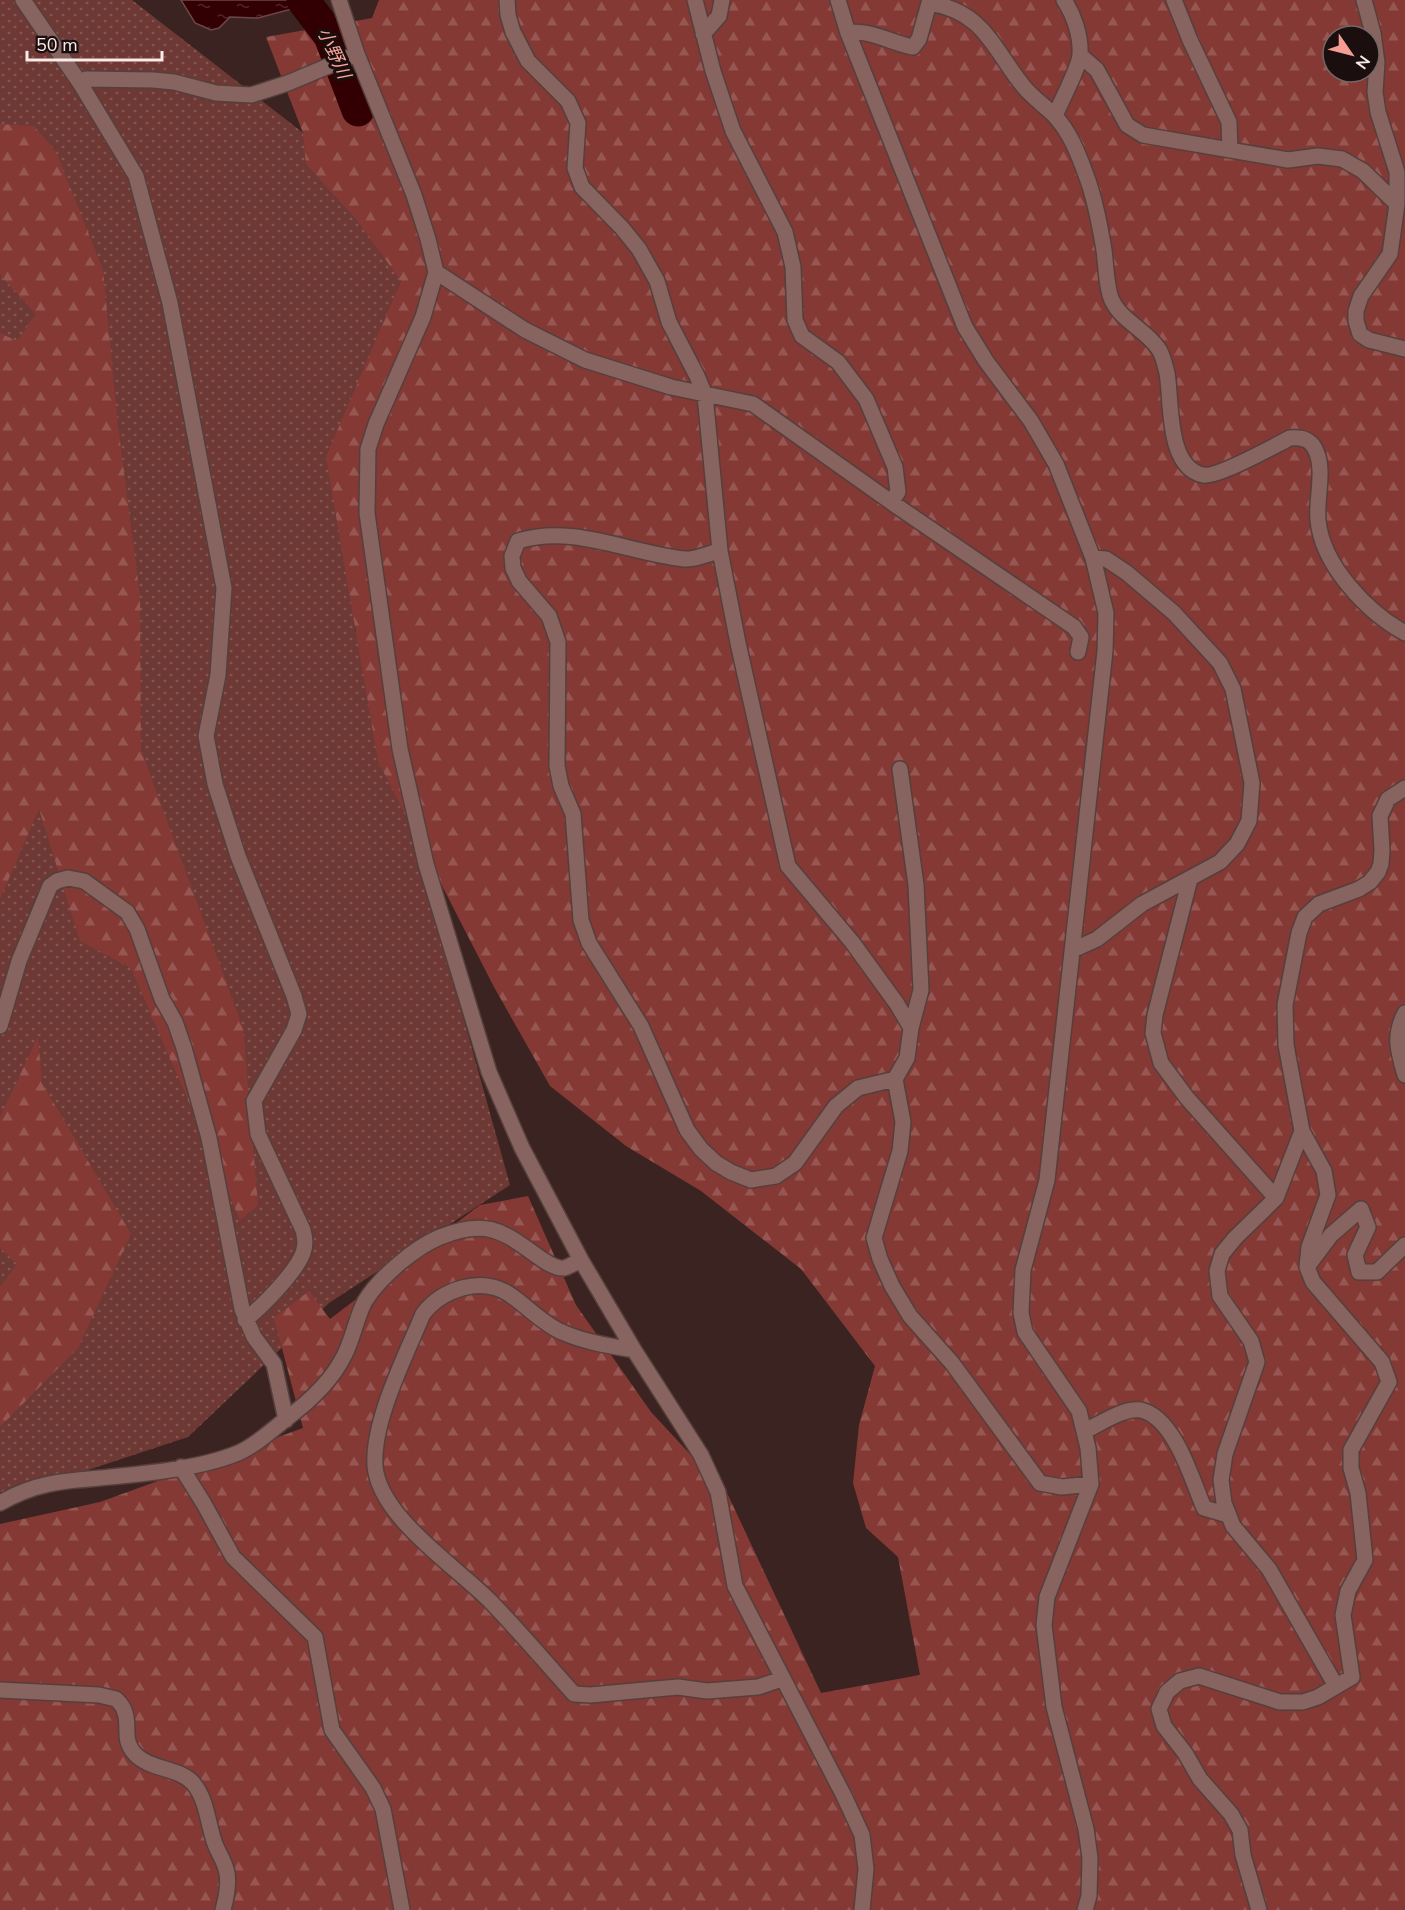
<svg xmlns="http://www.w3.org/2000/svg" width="1405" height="1910" viewBox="0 0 1405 1910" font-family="'Nunito Sans','Noto Sans JP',sans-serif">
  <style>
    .grass { fill: url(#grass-dots) }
    .forest { fill: url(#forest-firs); fill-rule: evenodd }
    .water { fill: url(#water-ripples); stroke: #6e4647; stroke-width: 1.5 }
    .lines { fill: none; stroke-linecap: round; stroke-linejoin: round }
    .river { stroke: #320002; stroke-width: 33 }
    .minor-casing { stroke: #553f3c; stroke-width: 18 }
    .minor { stroke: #876460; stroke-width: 15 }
    .labels { text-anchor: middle; stroke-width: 6; stroke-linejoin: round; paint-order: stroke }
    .water-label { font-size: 18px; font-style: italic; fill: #fea59d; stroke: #1a0f0e }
  </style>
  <defs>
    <pattern id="grass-dots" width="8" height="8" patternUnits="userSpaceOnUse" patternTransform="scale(1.5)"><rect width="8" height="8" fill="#6e3935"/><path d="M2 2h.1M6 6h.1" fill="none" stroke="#845652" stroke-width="1.8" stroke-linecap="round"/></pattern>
    <pattern id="forest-firs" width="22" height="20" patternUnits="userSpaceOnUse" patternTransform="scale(1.5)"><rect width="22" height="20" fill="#843935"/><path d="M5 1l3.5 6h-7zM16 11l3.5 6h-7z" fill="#965652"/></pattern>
    <pattern id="water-ripples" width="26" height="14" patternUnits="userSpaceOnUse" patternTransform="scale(1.5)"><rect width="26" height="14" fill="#320002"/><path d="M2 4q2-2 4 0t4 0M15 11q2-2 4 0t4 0" fill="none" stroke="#512527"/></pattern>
  </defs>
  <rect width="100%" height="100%" fill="#3a2320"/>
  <path class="grass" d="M0,0H132L356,174L401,281L353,400L355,629L510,1185L329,1303L188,1437L0,1499Z"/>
  <path class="forest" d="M379,0H1405V1910H0V1524L100,1502L303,1428L274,1318L309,1291L330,1319L480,1205L528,1196L576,1305L651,1412L728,1495L821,1693L920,1675L898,1557L866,1528L853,1483L859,1425L875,1366L801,1269L701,1191L626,1146L550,1086L494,987L378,761L326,457L401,281L356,219L306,164L303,133L266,37L372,18ZM1333,36H1369V72H1333Z
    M0,124L34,126L56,152L103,270L118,426L140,596L141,750L243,1028L258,1205L240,1220L131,968L80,941L39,809L0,899V333L17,341L36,314L0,275Z
    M38,1037L42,1083L131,1234L78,1348L0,1427V1287L17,1264L0,1248V1117Z"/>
  <path class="water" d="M181,0H309L333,33L327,38L307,12L299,7L258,18L230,17L219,28L211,30L195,23Z"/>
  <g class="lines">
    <path class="river" d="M303,0L330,36L358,110"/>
    <g class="minor-casing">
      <path id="minor" d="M23,0L80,83L136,176L170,303L224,588L218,675L206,736L215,784L238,856L294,996L299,1014L294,1030L254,1101L258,1134L303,1230C305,1238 306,1244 303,1253C296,1272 262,1307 245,1320
        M339,0L357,54L414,195L428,239L436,272L423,317L376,424L368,449L367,513L400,749L426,864L489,1072L522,1148L581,1260L634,1350L701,1455L718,1492L735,1586L844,1796L862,1835L866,1869L862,1910
        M507,0L508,15L513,32L528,61L568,101L578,123L575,168L582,187L622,228L639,249L657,281L669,322L697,376L705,395L720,551L738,643L788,866L852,942L897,1004L911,1028L907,1058L895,1079L903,1122L900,1151L874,1238L880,1259L892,1286L910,1316L952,1363L1040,1483L1062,1487L1091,1484
        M838,0L848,33L965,327L986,361L1031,421L1056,464L1093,558L1106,613L1105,651L1047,1180L1023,1270L1021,1313L1025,1332L1079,1411L1088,1448L1091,1484L1047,1597L1044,1625L1054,1707L1086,1829L1090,1858L1089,1896L1085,1910
        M1174,0L1190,40L1229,122L1230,150
        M1364,0L1373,33L1377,63L1375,92L1378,112L1397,172V204L1390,254L1361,296L1356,311V321L1360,334L1369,340L1405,349
        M848,33C870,29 891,43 913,47L919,39L929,3C985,11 994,51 1024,87C1033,98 1045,106 1054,115C1070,132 1078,153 1086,175C1095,198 1100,226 1104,250C1106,265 1106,281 1110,295C1117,319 1144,328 1158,348C1163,354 1165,366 1167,373C1172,401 1166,467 1203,475C1217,478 1274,446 1290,438C1302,437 1311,439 1316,451C1325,471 1316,498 1318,520C1322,565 1367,612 1405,633
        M703,34L719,16L722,0
        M1081,56L1097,70L1127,125L1143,135L1288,160L1318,156L1342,159L1363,171L1397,204
        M80,83L86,79L153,80L174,82L216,93L251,95L288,83L357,54
        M1055,116C1060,103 1080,66 1080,54C1081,36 1074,15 1064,0
        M436,272L525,330L585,360L671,387L753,404L891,502L898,492L895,467L866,399L838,362L802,336L795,320L793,267L785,232L733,131L713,71L695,0
        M891,502L1074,627L1081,637L1078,652
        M720,551C709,553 695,560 684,559C628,553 574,524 518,541L512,556L513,568L519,581L549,616L558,642L557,766L561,786L573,814L581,920L589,943L641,1026L687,1130L701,1149L716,1163L731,1172L751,1180L776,1176L795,1163L836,1106L858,1088L895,1079
        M900,769L916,885L921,990L911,1028
        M1190,879L1155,1015L1153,1033L1161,1063L1187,1098L1276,1198
        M1073,950L1097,939L1142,904L1220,862L1237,844L1249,821L1252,783L1233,689L1220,663L1174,613L1127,573L1106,559L1093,558
        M1405,1013C1393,1036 1398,1051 1405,1075
        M0,1026L19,961L50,886L57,881L68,878L84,881L127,912L137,929L162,999L175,1022L184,1048L209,1138L242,1309L254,1337L274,1364L286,1420
        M1307,1267L1331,1235L1361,1209L1368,1227L1355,1255L1359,1272H1377L1405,1245
        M634,1350C610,1346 584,1342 562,1332C543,1324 527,1306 509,1294C481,1276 442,1289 423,1314C406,1355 372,1421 375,1466C379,1517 457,1567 491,1602C520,1632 546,1663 574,1694L590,1695L678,1687L707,1691L758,1687L782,1679
        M1085,1431C1100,1424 1124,1407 1141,1410C1175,1418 1192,1480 1204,1508L1228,1515
        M181,1467L204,1504L233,1557L315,1637L332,1730L373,1788L383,1809L402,1910
        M0,1503C35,1483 61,1481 100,1478C142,1474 199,1469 238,1453C255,1446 272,1430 286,1419C309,1402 331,1382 344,1356C353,1339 356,1318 365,1301C380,1277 414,1248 440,1237C490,1217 504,1233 543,1260C549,1264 557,1269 564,1268C569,1267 576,1262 581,1260
        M1336,1686L1269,1569L1233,1526L1224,1503L1221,1480L1225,1454L1257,1362L1251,1341L1220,1296L1217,1271L1222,1254L1235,1238L1276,1198L1302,1131L1286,1045L1285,1005L1299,933L1305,917L1319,904L1359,889L1370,882L1378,872L1381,864L1382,850L1380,816L1388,799L1405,788
        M0,1690L99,1695L116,1699C119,1702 123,1706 124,1710C131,1725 121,1739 135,1754C150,1770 178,1767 193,1783C207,1799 208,1825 215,1844C219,1854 225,1862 227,1873C229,1885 226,1899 223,1910
        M1259,1910L1243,1855L1240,1830L1231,1814L1200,1779L1185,1753L1164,1726L1159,1709L1167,1692L1180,1681L1199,1676L1280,1702H1303L1318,1697L1352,1677L1343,1615L1348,1591L1365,1560L1358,1493L1351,1468V1450L1389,1382L1382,1362L1313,1282L1307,1267L1309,1247L1328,1195L1324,1171L1302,1131"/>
    </g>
    <use href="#minor" class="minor"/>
  </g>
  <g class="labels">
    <g class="water-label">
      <text transform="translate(334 53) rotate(65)" y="6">小野川</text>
    </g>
  </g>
  <g transform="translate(1351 54) rotate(125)"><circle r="28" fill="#1a0f0e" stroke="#746765" stroke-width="1.5"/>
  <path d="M0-4.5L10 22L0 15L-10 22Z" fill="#f59c94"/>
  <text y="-9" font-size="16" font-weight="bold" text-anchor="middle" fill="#fbeae8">N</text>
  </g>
  <path d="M27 51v9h135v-9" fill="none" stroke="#fbeae8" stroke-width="3"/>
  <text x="36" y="51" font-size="18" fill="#fbeae8" stroke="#1a0f0e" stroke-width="4.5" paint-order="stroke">50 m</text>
</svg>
